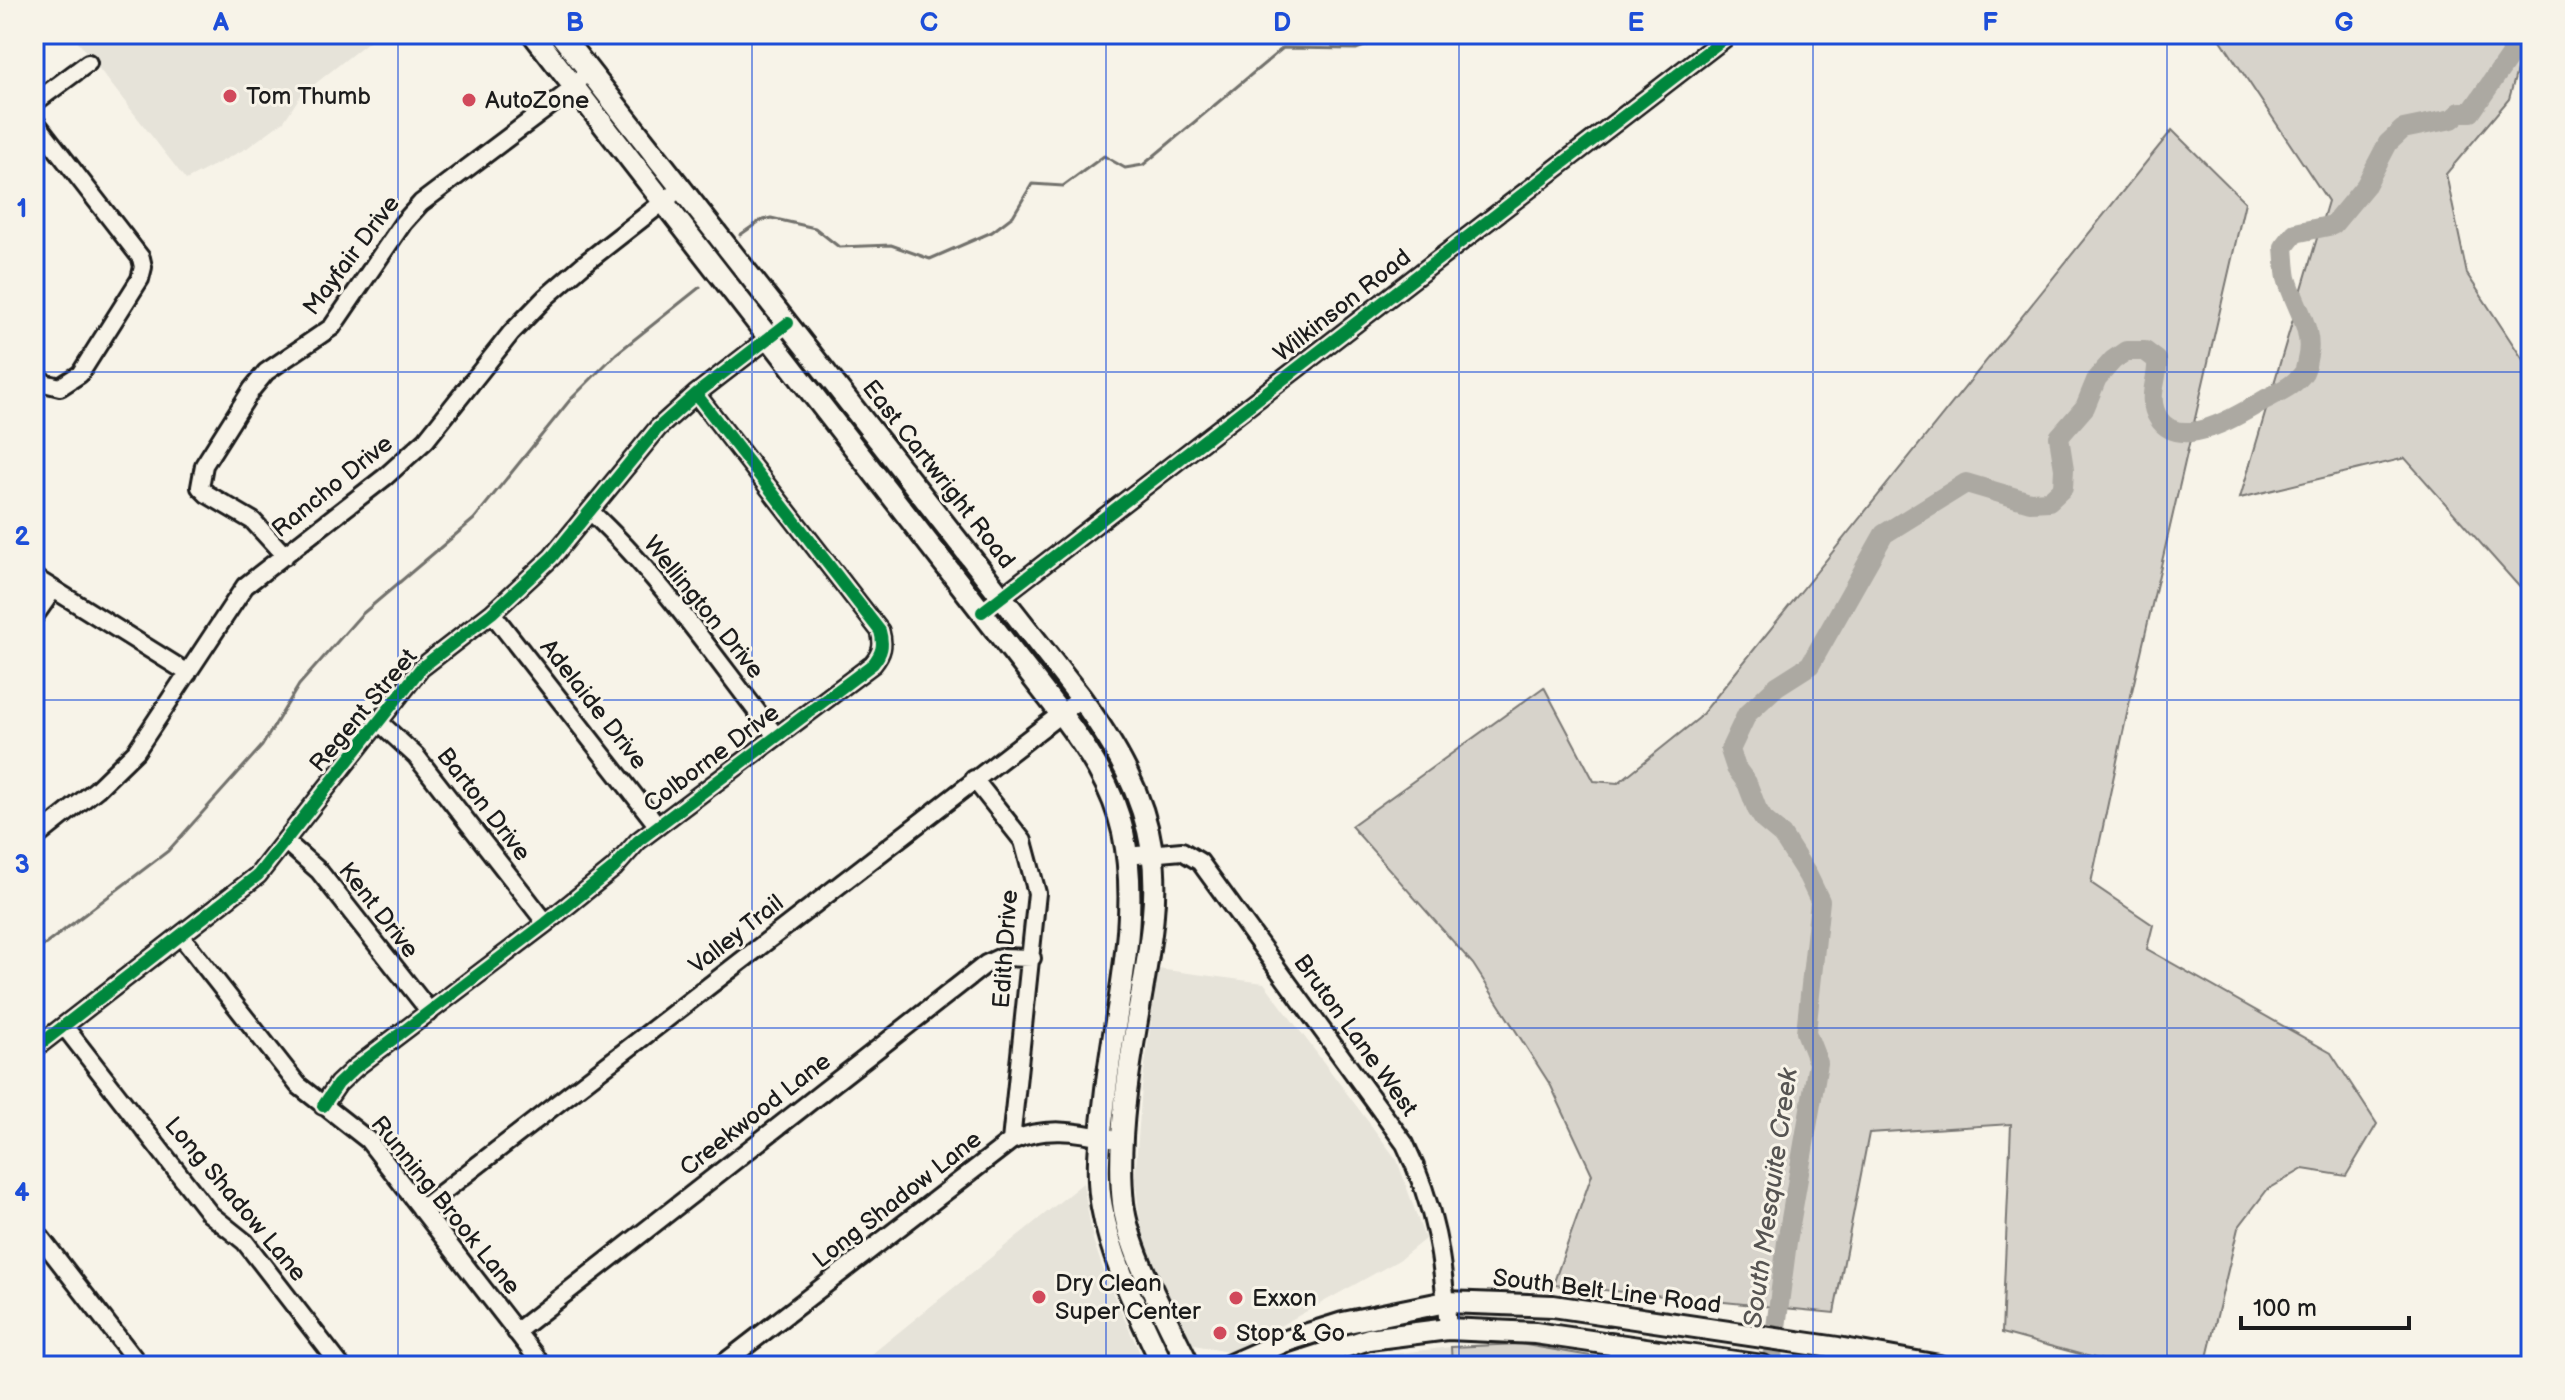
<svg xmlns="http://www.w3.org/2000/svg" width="2565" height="1400" viewBox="0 0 2565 1400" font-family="'Balsamiq Sans',sans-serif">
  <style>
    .built { fill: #e6e3d9 }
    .green { fill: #d7d3cb; stroke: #7a7874; stroke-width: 2 }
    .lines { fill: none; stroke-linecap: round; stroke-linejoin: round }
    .stream { stroke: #72716c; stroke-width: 3 }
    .river { stroke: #aca9a2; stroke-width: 20 }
    .minor-casing { stroke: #1c1c1c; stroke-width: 22 }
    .major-casing { stroke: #1c1c1c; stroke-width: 26 }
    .minor { stroke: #f7f3e8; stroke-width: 16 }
    .major { stroke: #f7f3e8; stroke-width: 20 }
    .cycleway-casing { stroke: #f7f3e8; stroke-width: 17 }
    .cycleway { stroke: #00873e; stroke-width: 12 }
    .grid { fill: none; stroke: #1d4ed8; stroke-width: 2; stroke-opacity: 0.55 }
    .poi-dot { fill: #d1495b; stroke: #f7f3e8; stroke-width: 3 }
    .labels { text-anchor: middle; stroke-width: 6; stroke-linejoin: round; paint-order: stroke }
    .poi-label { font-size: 24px; fill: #1c1c1c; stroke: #f7f3e8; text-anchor: start }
    .street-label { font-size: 24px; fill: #1c1c1c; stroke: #f7f3e8 }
    .water-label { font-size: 26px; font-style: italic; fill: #565452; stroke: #f7f3e8 }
    .neatline { fill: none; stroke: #1d4ed8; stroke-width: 3 }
    .grid-label { font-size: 26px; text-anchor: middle; font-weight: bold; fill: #1d4ed8 }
  </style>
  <rect width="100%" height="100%" fill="#f7f3e8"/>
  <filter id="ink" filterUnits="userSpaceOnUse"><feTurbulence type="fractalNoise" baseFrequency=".0125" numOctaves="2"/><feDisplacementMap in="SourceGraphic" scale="16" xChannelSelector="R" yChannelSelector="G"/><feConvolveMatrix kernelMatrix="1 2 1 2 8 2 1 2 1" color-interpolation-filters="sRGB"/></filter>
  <g filter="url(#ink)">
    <path class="built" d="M72,34H378L301,95L284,121L247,148L186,180Z
      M1158,969L1264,983L1397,1160L1425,1239L1399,1260L1231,1353L1191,1344L1157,1277L1142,1239L1135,1178L1142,1087Z
      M1083,1183L1093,1240L1108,1283L1146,1366H857Z
      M1451,1347L1452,1366H1342L1374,1356Z"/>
    <path class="green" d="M2217,34H2516L2522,52L2509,99L2446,174L2467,274L2531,372V600L2405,458L2240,498L2328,201Z
      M2172,130L2245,202L2130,700L2091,883L2153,925L2147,949L2331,1053L2377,1124L2346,1176L2303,1169L2267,1190L2238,1228L2205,1366H2124L2002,1333L2011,1124L1869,1133L1834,1313L1553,1285L1592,1174L1551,1086L1473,964L1351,826L1544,687L1594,781L1618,783L1699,718Z
      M1520,1344L1649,1366H1452L1451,1347Z"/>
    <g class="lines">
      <path class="stream" d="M740,235L760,221L771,218L815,228L839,247L891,245L930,259L992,232L1013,216L1032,184L1063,186L1104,156L1125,168L1143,165L1283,48L1356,49L1397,34
        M34,953L168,851L262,746L299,685L361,615L474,519L570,400L616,354L700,287"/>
      <path class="river" d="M1771,1366L1787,1242L1818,1063L1806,1032L1820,901L1808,876L1782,835L1764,820L1757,809L1747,783L1736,768L1730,750L1747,714L1777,686L1810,665L1884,534L1966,483L2030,502L2049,501L2063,488L2064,469L2059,437L2085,407L2097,378L2113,360L2126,351H2145L2157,360C2159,381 2145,397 2159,419C2181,452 2241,414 2264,400C2277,393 2296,385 2304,372C2306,368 2306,364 2307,360C2315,330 2294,305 2287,278C2285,268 2285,257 2284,247L2295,233L2333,225L2366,185L2388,143L2403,129L2452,119L2460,112H2471L2525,34"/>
      <g class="minor-casing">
        <path id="minor" d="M34,103L88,63
          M34,120L141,258L143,267L140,279L80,374L60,387L44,383L34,370
          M591,512C661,577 716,660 776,736
          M285,556L253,521L207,494L200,487L204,465L252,389L266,372L332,327L403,223L421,203L575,87L582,77
          M34,577L188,673
          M982,612L1730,34
          M492,613L658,826
          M34,617L53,590
          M378,721L416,756L546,923
          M974,779L1023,841L1037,893L1011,1141
          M34,839L97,789L136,751L245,586L385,477L426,440L511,333L546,297L584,264L672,195
          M286,842L319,871L430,1012
          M1126,856L1182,851L1200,862L1405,1144C1436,1208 1443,1259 1448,1329
          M181,936L298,1085L368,1140L543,1366
          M64,1026L210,1214L245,1242L341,1366
          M34,1049L258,875L421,668L492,613L552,557L658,428L696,394L788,323
          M323,1106L338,1084L355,1068L546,923L614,868L638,841L873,664C882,653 884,645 880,631L696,394
          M421,1209L1081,698
          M34,1229L140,1366
          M516,1332L986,964L1001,957L1032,958
          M720,1366L1011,1141C1044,1126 1076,1131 1111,1139"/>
      </g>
      <g class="major-casing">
        <path id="major" d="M533,34L1061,714C1088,750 1113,787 1123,832C1142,919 1114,1011 1105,1098C1101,1133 1095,1172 1102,1207C1112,1263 1140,1315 1163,1366
          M560,34L1081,698C1115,746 1143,792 1152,851C1159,899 1149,950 1141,997C1130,1060 1116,1139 1123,1203C1129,1254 1167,1318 1189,1366
          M1228,1366L1283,1342L1343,1323L1446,1302L1553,1306L1838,1348L1939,1366
          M1286,1366L1369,1339L1448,1329L1535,1333L1763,1366"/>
      </g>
      <use href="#minor" class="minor"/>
      <use href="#major" class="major"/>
      <g class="cycleway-casing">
        <path id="cycleway" d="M982,612L1730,34
          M34,1049L258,875L421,668L492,613L552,557L658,428L696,394L788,323
          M323,1106L338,1084L355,1068L546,923L614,868L638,841L873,664C882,653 884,645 880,631L696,394"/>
      </g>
      <use href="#cycleway" class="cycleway"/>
    </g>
  </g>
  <path class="grid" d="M398,34V1366M752,34V1366M1106,34V1366M1459,34V1366M1813,34V1366M2167,34V1366M34,372H2531M34,700H2531M34,1028H2531"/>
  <g class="poi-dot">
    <circle cx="230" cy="96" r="8"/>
    <circle cx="469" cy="100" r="8"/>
    <circle cx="1039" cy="1297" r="8"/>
    <circle cx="1236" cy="1298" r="8"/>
    <circle cx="1220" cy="1333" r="8"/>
  </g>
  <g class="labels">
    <g class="poi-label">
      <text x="246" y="104">Tom Thumb</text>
      <text x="485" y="108">AutoZone</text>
      <text x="1055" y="1291">Dry Clean<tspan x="1055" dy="28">Super Center</tspan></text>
      <text x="1252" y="1306">Exxon</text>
      <text x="1236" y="1341">Stop &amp; Go</text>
    </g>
    <g class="street-label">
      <text transform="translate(351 255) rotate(-53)" y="8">Mayfair Drive</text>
      <text transform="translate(1342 305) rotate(-38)" y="8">Wilkinson Road</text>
      <text transform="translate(939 474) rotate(52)" y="8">East Cartwright Road</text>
      <text transform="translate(332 486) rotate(-39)" y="8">Rancho Drive</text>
      <text transform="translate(704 607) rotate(51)" y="8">Wellington Drive</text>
      <text transform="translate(594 704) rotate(52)" y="8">Adelaide Drive</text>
      <text transform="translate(363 710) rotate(-50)" y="8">Regent Street</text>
      <text transform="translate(711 758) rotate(-37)" y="8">Colborne Drive</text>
      <text transform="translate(484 804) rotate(52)" y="8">Barton Drive</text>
      <text transform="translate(379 910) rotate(52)" y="8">Kent Drive</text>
      <text transform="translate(736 934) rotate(-38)" y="8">Valley Trail</text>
      <text transform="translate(1005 949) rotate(-86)" y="8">Edith Drive</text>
      <text transform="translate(1356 1035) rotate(54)" y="8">Bruton Lane West</text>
      <text transform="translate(755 1114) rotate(-38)" y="8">Creekwood Lane</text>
      <text transform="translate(236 1199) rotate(50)" y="8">Long Shadow Lane</text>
      <text transform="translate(897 1199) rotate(-38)" y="8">Long Shadow Lane</text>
      <text transform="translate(446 1205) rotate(51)" y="8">Running Brook Lane</text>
      <text transform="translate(1607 1291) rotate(7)" y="8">South Belt Line Road</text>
    </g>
    <g class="water-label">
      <text transform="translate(1770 1198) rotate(-82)" y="9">South Mesquite Creek</text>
    </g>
  </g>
  <rect width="2565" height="1400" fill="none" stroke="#f7f3e8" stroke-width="88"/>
  <path d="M2241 1316v12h168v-12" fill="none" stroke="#1c1c1c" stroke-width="4"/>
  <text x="2253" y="1316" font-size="24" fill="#1c1c1c" stroke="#f7f3e8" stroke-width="6" paint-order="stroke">100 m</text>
  <rect x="44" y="44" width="2477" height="1312" class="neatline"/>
  <g class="grid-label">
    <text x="221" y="31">A</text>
    <text x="575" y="31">B</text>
    <text x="929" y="31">C</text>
    <text x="1282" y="31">D</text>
    <text x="1636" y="31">E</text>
    <text x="1990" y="31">F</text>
    <text x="2344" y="31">G</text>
    <text x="22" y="217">1</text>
    <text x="22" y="545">2</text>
    <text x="22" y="873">3</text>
    <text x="22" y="1201">4</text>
  </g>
</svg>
